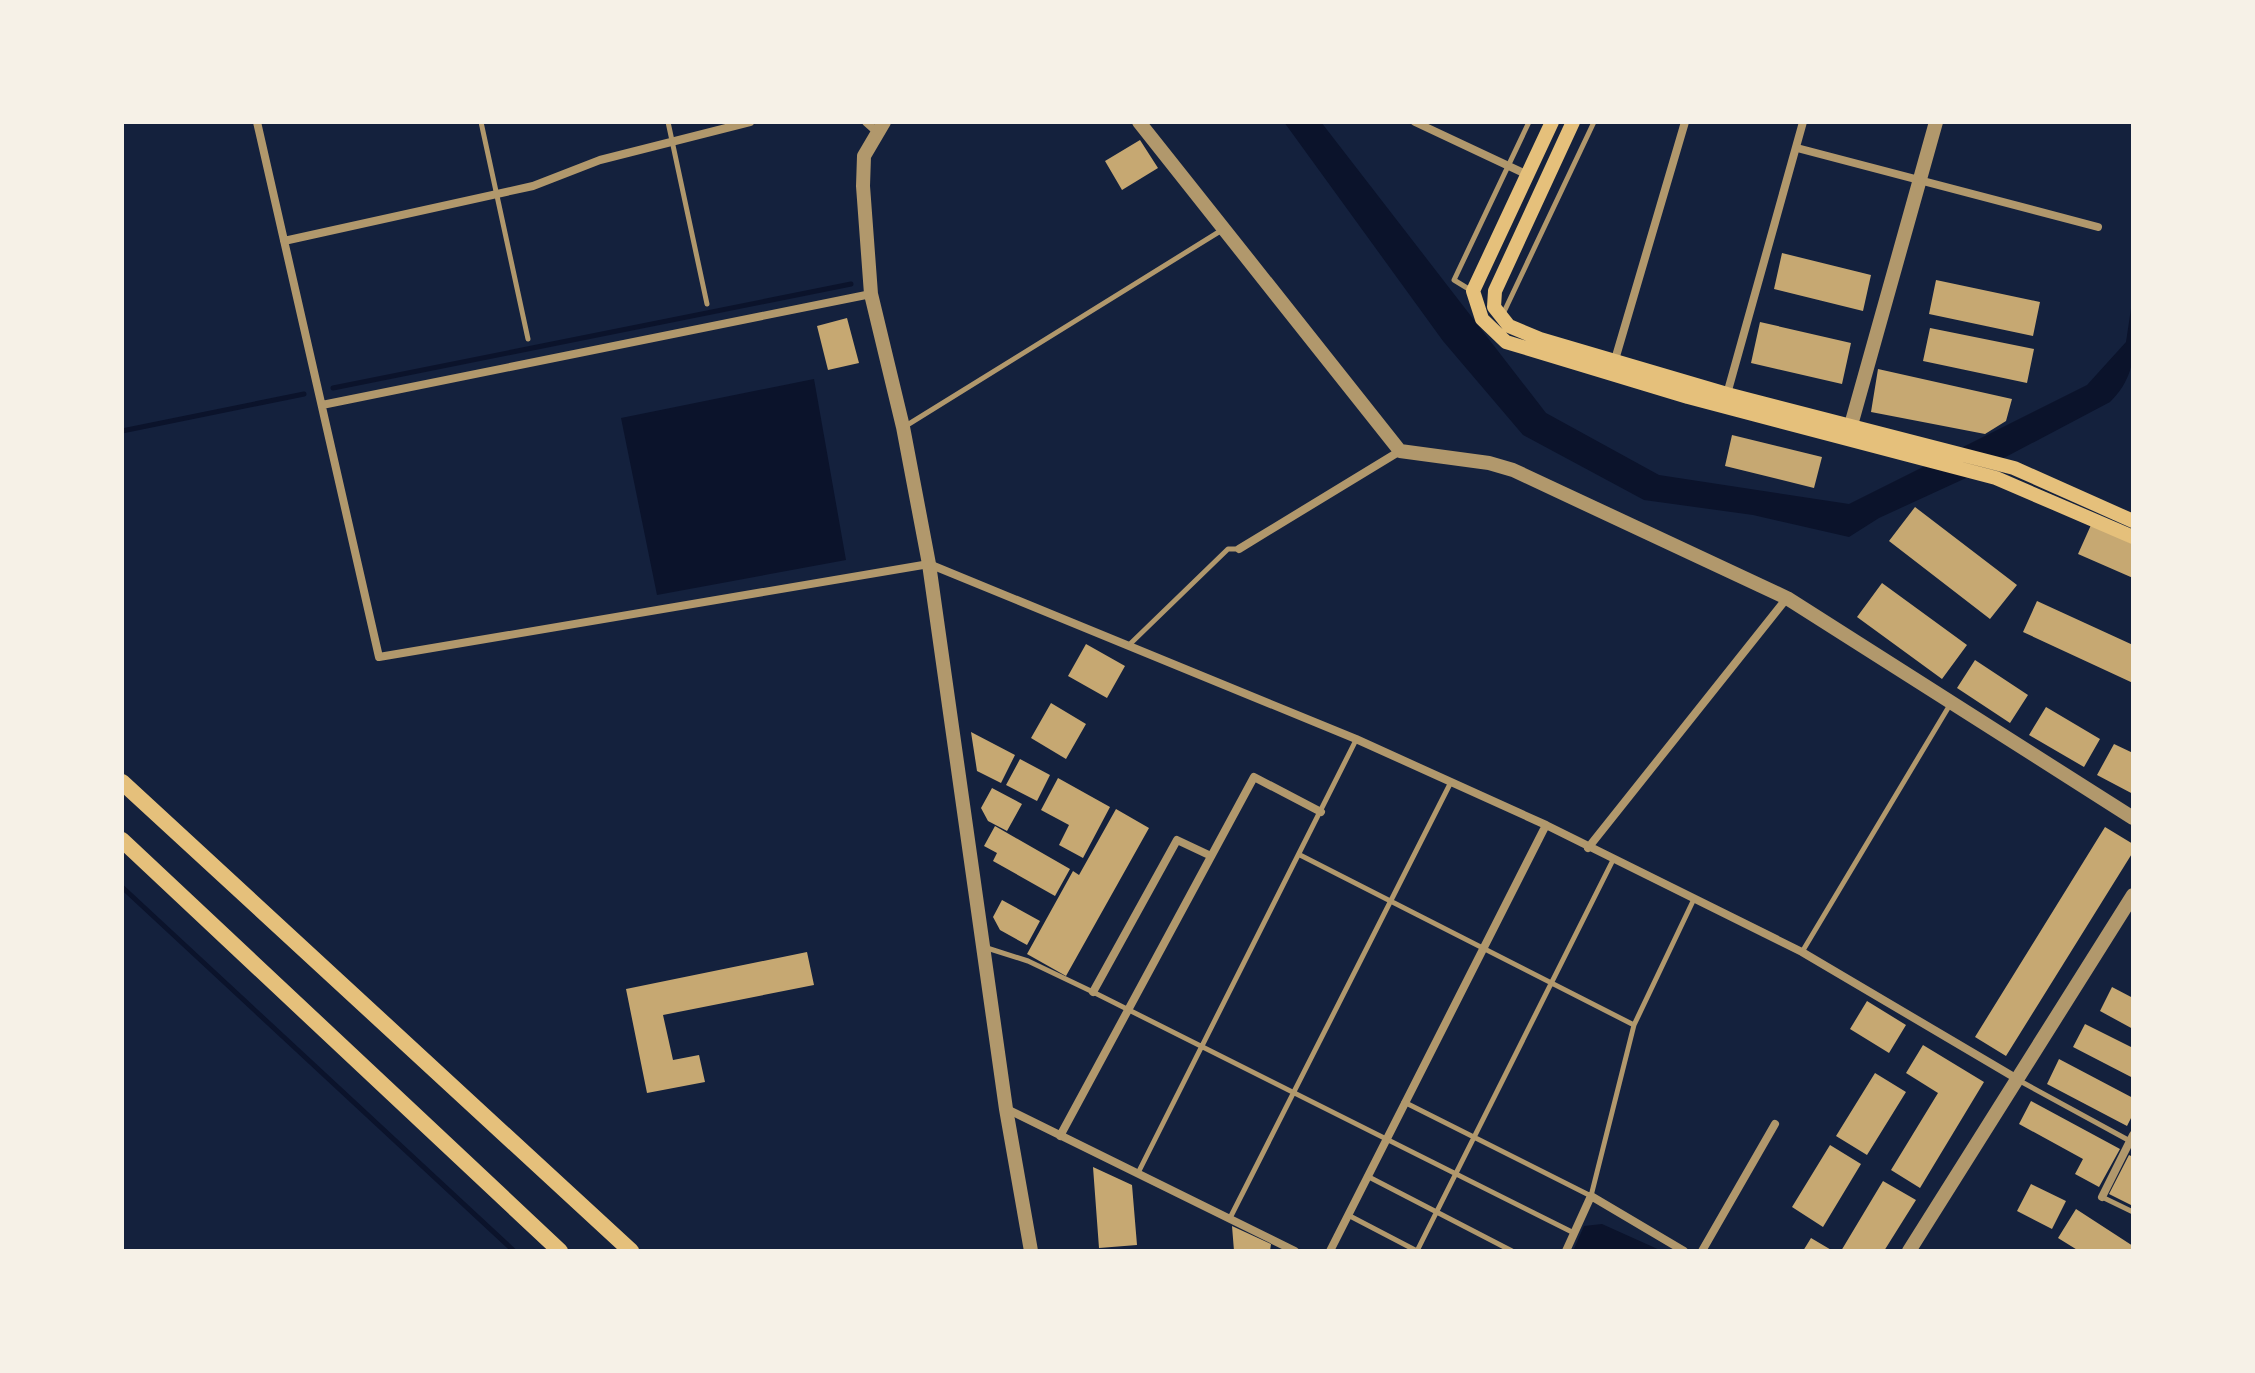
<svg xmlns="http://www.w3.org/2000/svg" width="2255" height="1373" viewBox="0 0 2255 1373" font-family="Raleway,sans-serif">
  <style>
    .water { fill: #0b132b }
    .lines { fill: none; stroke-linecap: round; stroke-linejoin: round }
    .stream { stroke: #0b132b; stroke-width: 5 }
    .building { fill: #c6a872 }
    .service { stroke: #b1986c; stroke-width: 5 }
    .minor { stroke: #b1986c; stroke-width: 8 }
    .tertiary { stroke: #b1986c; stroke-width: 14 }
    .secondary { stroke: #e5c07b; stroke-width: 14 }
    .primary { stroke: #e5c07b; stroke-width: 16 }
  </style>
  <rect width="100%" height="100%" fill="#14213d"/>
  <path class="water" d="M1284,122H1321L1546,413L1659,475L1849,504L2087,385L2126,342L2133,295C2133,337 2142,371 2110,402L1966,478L1879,518L1849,537L1753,515L1644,500L1523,435L1443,341Z
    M814,379L846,560L657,595L621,418Z
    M1602,1224L1662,1251H1573L1584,1226Z"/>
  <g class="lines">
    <path class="stream" d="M333,388L851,284
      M122,431L304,394
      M122,887L514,1251"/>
  </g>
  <path class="building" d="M1140,140L1158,168L1122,190L1105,161Z
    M1782,253L1871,275L1863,311L1774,289Z
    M1936,280L2040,302L2033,336L1929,314Z
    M847,318L859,363L828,370L817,326Z
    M1760,322L1851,343L1842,384L1751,363Z
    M1930,328L2034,349L2027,383L1923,361Z
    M1878,369L2012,399L2006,421L1985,434L1871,412Z
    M1732,435L1822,457L1814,488L1725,466Z
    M1915,507L2017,585L1990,619L1889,541Z
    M2091,525L2133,544V578L2078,554Z
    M1882,583L1967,645L1942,679L1857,617Z
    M2037,601L2133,645V683L2023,632Z
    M1086,644L1125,666L1107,698L1068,676Z
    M1975,660L2028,695L2010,723L1957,688Z
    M1051,703L1086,724L1066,759L1031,738Z
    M2046,707L2100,739L2084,767L2029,735Z
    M971,732L1015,755L1001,783L977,771Z
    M2114,744L2133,753V794L2097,775Z
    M1020,759L1050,775L1037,801L1006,785Z
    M1058,778L1110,807L1083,858L1059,845L1069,825L1041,810Z
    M992,788L1022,804L1007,831L988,821L981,808Z
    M1116,809L1149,828L1066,976L1027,954L1073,871L1079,875Z
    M995,826L1070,869L1055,896L993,861L997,853L984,846Z
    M2105,827L2133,844V852L2006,1056L1975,1037Z
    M1002,900L1040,921L1027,945L1000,930L993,917Z
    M807,952L814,985L663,1015L673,1060L699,1055L705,1082L647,1093L626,989Z
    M2112,987L2133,998V1029L2100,1011Z
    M1867,1001L1906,1025L1889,1053L1850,1029Z
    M2085,1024L2133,1048V1078L2073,1047Z
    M1923,1045L1984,1082L1920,1188L1891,1170L1938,1093L1906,1073Z
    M2059,1059L2133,1098V1114L2127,1126L2047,1084Z
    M1875,1073L1906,1092L1867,1155L1836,1136Z
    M2031,1101L2120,1149L2099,1187L2075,1174L2083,1159L2019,1124Z
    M1830,1145L1861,1164L1823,1227L1792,1207Z
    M2129,1155L2133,1157V1206L2109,1194Z
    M1093,1167L1132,1185L1137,1245L1099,1248Z
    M1883,1181L1916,1200L1884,1251H1841Z
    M2031,1184L2066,1201L2052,1229L2017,1211Z
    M2076,1209L2133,1246V1251H2079L2058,1238Z
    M1232,1226L1271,1244L1270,1251H1234Z
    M1811,1238L1833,1251H1803Z"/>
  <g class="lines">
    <path class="service" d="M481,122L528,339
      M668,122L707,304
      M1472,291L1454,280L1529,122
      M1503,314L1594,122
      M904,427L1222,230
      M1129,645L1228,549H1239
      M1300,855L1634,1025
      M987,948L1028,961L1093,992L1574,1233
      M1802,952L1951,703
      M2020,1081L2130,1141
      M1404,1102L1591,1196L1634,1025L1694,899
      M1138,1173L1356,740
      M1367,1176L1512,1251
      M2102,1197L2133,1212
      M1348,1215L1417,1251
      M1230,1218L1451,782
      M1417,1251L1613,860"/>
    <path class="minor" d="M257,122L379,657L929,564L1356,739L1546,825L1330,1251
      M866,122L876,131
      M1415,122L1528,175
      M1797,148L2098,227
      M284,241L533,186L600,160L750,122
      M1614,363L1685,122
      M1727,394L1803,122
      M322,405L871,294
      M1239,549L1400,451
      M1546,825L1802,952L2019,1080
      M1588,848L1787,598
      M1093,992L1177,840L1211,856
      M1007,1109L1295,1251
      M1060,1136L1254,777L1321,812
      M2102,1197L2133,1135
      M1566,1251L1591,1196L1684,1251
      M1702,1251L1775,1124"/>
    <path class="tertiary" d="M884,122L864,156L863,186L871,294L903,427L929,564L1006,1109L1031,1251
      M1139,122L1400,451L1489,463L1513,470L1787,598L2133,818
      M1851,425L1936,122
      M1909,1251L2133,895"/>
    <path class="secondary" d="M1552,122L1473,291L1482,319L1506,342L1688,397L1996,478L2133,537
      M1573,122L1495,291L1494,307L1509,326L1540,339L1727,394L2014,468L2133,521"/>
    <path class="primary" d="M122,782L631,1251
      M122,840L560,1251"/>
  </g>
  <rect width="2255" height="1373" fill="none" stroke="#f6f1e7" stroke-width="248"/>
</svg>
